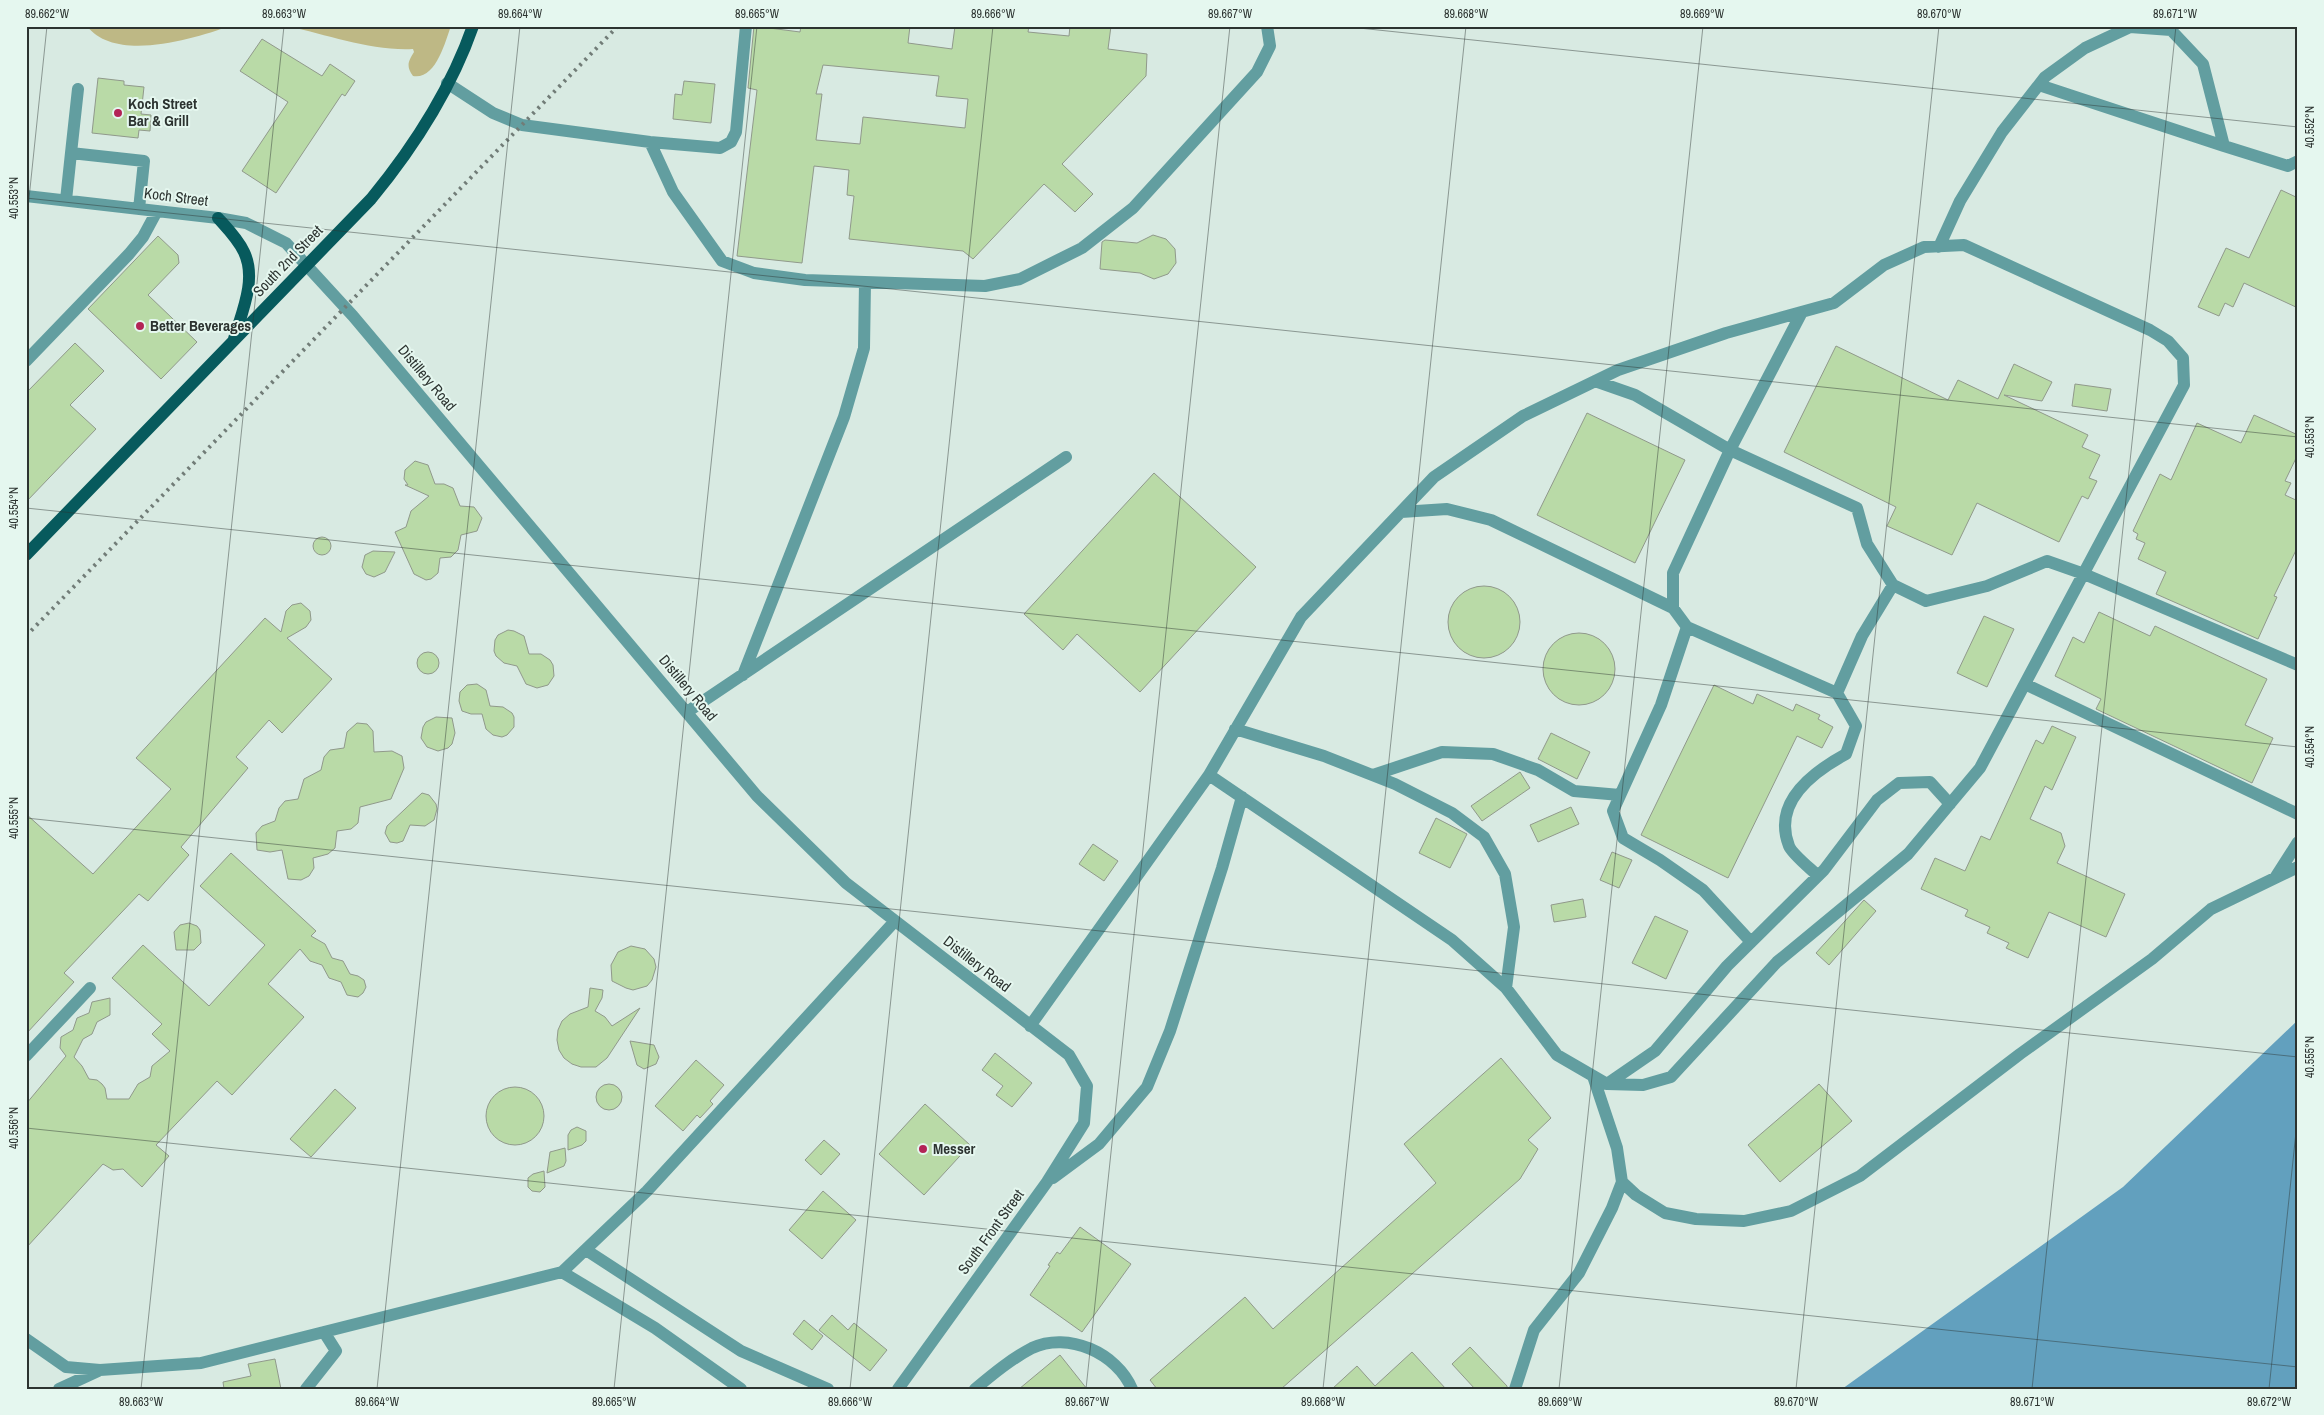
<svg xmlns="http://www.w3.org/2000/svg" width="2324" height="1415" viewBox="0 0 2324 1415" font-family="'Archivo Narrow',sans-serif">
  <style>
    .green { fill: #beb885 }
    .water { fill: #62a0be }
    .building { fill: #b9daa7; stroke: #90998b; fill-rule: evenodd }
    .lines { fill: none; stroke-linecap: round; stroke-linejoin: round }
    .minor { stroke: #629ea0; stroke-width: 12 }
    .major { stroke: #075a5d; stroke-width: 12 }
    .rail { stroke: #717c77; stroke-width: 4; stroke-dasharray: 2.5 5; stroke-linecap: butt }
    .ticks { fill: none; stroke: #2c3330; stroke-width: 1; stroke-opacity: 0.45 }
    .poi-dot { fill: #b32456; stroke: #e5f7ef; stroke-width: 2 }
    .labels { text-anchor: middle; stroke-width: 4; stroke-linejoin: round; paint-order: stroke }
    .poi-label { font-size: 15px; font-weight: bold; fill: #2c3330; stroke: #e5f7ef; text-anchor: start }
    .street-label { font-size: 15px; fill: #2c3330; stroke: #e5f7ef }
    .neatline { fill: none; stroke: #2c3330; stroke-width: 2 }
    .ticks-label { font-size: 12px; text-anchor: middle; fill: #2c3330 }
  </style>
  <rect width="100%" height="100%" fill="#d8eae2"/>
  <path class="green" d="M87,26H230C193,39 115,63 87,26Z
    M287,26H451C445,42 436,80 413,76C406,66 408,62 414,52L413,49C370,51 329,35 287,26Z"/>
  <path class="water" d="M2298,1020V1389H1842L2123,1187Z"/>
  <path class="building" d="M754,26L800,32L801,26H910L908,43L952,49L955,26H1029L1028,32L1069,36L1070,26H1111L1108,49L1147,54L1146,76L1062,164L1093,194L1075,212L1044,184L973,259L963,251L849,239L854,196L847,195L849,170L814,166L802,263L737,256L757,90L748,88ZM823,65L939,76L936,96L968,99L965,128L863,117L860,144L816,140L822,94H816Z
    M262,39L322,76L330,64L355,81L345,96L342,94L276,193L242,171L288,102L240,71Z
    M98,78L124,81V85L144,87L141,114L151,115L150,131L139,130L138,138L92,133Z
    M684,81L715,84L711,123L673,119L675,94L682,95Z
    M2281,190L2298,198V308L2244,283L2233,307L2225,303L2219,316L2198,307L2226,248L2249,258Z
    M1153,235L1166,239L1175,249L1176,263L1168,274L1154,279L1140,273L1100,269L1102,242L1105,240L1137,243Z
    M158,236L178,255L179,263L148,295L197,342L161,379L88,309Z
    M75,343L104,371L70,405L96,429L26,502V393Z
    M1836,346L1948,400L1958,380L1998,399L2014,364L2052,382L2042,401L2004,395L2088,435L2082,447L2100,455L2089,478L2097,481L2088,499L2082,496L2059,542L1977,503L1952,555L1887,526L1896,507L1784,452Z
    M2075,384L2111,389L2107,411L2072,406Z
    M1587,413L1685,460L1635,563L1537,515Z
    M2254,415L2298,435V454L2285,481L2291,483L2285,495L2298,501V546L2274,596L2277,597L2258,639L2156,594L2166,572L2138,559L2145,543L2136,539L2138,534L2133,531L2160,474L2171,480L2197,423L2241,443Z
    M415,461L428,465L435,484H444L453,488L460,506L474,507L482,518L477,531L461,535L458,550L451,557L440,558L438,573L431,579L426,580L414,574L395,532L406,527L411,511L429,496L405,485H408L404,479L405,470Z
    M1154,473L1256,567L1140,692L1077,634L1063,650L1024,614Z
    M313 546a9 9 0 1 1 18 0a9 9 0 1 1-18 0Z
    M373,551L395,552L385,572L374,577L366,574L362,567L365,555Z
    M1448 622a36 36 0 1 1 72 0a36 36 0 1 1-72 0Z
    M301,603L310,611L311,620L306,627L287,638L332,679L282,733L269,720L236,757L248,768L181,847L189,855L148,901L139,894L64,973L74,982L26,1034V814L93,874L171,789L136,758L265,618L281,632L286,611L292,605Z
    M2099,612L2150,636L2155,626L2267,679L2245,725L2273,738L2252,783L2096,709L2101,699L2055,676L2073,637L2084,643Z
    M1984,616L2014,629L1987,687L1957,673Z
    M508,630L514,631L524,636L529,654H541L550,660L553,665L554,676L548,685L537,688L526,684L517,666L504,663L496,656L494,651L495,640L498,635Z
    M1543 669a36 36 0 1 1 72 0a36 36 0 1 1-72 0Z
    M417 663a11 11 0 1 1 22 0a11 11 0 1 1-22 0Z
    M477,684L486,690L490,706L503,707L512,713L514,717V727L507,735L502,737L493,735L486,729L482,714H471L462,711L459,701L460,692L467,685Z
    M1714,685L1753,704L1757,694L1793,711L1796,704L1820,715L1818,719L1833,727L1822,748L1797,736L1728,878L1641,835Z
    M436,717L452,718L455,733L452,744L448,748L438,751L427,747L421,738L423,727L426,722Z
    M357,723L367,724L373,731L374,752L392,751L402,756L404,768L391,799L360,807L358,823L351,829L337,831L335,848L328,854L313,858L314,868L309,876L301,880L288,879L282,850L270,852L257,850L256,833L262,826L275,821L279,808L285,801L298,799L304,779L321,770L324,757L330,750L344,748L347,732Z
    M2052,726L2076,737L2052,790L2045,786L2030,819L2061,833L2065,846L2057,863L2125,894L2106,937L2049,912L2028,958L2006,948L2009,943L1987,933L1990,927L1965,916L1968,910L1921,889L1935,858L1965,871L1981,836L1990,840L2036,740L2043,744Z
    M1551,733L1590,752L1577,779L1538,759Z
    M1520,772L1530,788L1482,821L1471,806Z
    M422,793L429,795L436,804L437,809L434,820L425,826L410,825L403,841L397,843L390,842L385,833L387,826Z
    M1571,807L1579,824L1538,842L1530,825Z
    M1436,818L1467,834L1450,868L1419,853Z
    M1093,844L1118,861L1104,881L1079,864Z
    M1612,852L1632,860L1619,888L1600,880Z
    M231,853L316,931L311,936L325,944L332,958L343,961L350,974L358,976L364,980L366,987L363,993L358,997L347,995L341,982L329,978L322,965L310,961L300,949L268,984L304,1017L232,1095L217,1081L156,1145L169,1156L142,1187L123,1169L113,1170L103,1164L26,1248V1104L66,1056L60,1048L61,1037L73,1030L77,1018L89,1013L92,1002L110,998V1015L97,1022L92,1034L83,1039L74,1057L82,1066L89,1079L97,1080L102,1084L105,1088L107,1099H129L138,1084L150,1077L152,1066L170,1051L152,1034L162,1024L112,978L143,945L209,1006L265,945L200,886Z
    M1583,899L1586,917L1554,922L1551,905Z
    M1864,900L1876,911L1829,965L1816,953Z
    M1655,916L1688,931L1666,979L1632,963Z
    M189,923L197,926L200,930L201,943L194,950H176L174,932L180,925Z
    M631,946L645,949L654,959L656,967L652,980L647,986L633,990L626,988L612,981L611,965L618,952Z
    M590,988L603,990L602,998L595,1011L605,1017L612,1026L640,1008L607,1058L596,1067H581L572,1064L564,1058L559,1050L557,1040L558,1030L562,1021L570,1014L588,1007Z
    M630,1041L654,1045L659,1057L656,1064L644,1069L637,1065Z
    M995,1053L1032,1083L1012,1107L996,1095L1003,1086L982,1070Z
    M1501,1058L1551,1118L1528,1140L1538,1149L1520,1179L1281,1389H1157L1150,1380L1245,1297L1273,1329L1436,1183L1404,1144Z
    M696,1060L724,1085L710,1101L713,1104L700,1118L697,1115L683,1131L655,1106Z
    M1819,1084L1852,1121L1780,1182L1748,1145Z
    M596 1097a13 13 0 1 1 26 0a13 13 0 1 1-26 0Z
    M486 1116a29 29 0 1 1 58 0a29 29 0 1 1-58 0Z
    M335,1089L356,1108L311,1157L290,1139Z
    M925,1104L970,1145L924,1195L879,1154Z
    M577,1127L586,1131V1141L582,1145L568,1150V1135L571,1130Z
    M824,1140L840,1154L821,1175L805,1160Z
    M565,1148L566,1161L564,1166L547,1173L550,1152Z
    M544,1171L545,1187L540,1192L532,1191L528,1187V1178L533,1174Z
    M823,1191L856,1220L822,1259L789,1230Z
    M1080,1227L1131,1264L1082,1332L1030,1295L1050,1266L1048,1265L1057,1252L1060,1254Z
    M832,1315L848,1330L854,1323L887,1350L870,1371L819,1330Z
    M804,1320L823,1336L812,1350L793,1334Z
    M1470,1347L1507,1386V1389H1475L1452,1364Z
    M1412,1352L1446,1389H1332L1357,1366L1375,1386Z
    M1060,1355L1087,1389H1019Z
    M275,1359L281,1389H224L223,1382L251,1376L248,1364Z"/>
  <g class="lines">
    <path class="minor" d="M447,83L493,113L522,125L650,142L720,148L731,142L736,132L746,26
      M2039,85L2224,146
      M78,89L71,153L144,161L139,209
      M650,142L673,192L722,261L754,273L805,280L985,286L1020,279L1082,248L1133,208L1257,72L1270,46L1267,26
      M26,196L218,218L246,223L286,243L353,316L757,796L846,883L1069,1055L1087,1086L1084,1123L1047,1182L898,1389
      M66,200L71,153
      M1939,247L1960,201L2002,132L2045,77L2085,48L2130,27L2171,30L2203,64L2224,146L2288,166L2298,161
      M1802,312L1730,450L1857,508L1867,544L1893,585L1926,601L1987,586L2047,561L2084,574L2298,665
      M26,361L129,254L143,237L157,211
      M1595,381L1635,395L1730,450L1673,573V608L1687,627L1661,705L1613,811L1623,838L1660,860L1703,890L1751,942
      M1401,512L1447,509L1491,520L1673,608
      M1687,627L1837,693
      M743,675L844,417L864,348L865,282
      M2025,684L2298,814
      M687,712L1066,457
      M1235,729L1324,756L1395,784L1452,813L1484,837L1505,874L1514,927L1506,988
      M1373,775L1442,752L1493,754L1538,770L1574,791L1620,795
      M1818,876C1811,869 1792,854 1789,846C1772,802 1813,772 1846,754L1856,726L1837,693L1862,636L1893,585
      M2275,878L2298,867
      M1030,1026L1209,775L1301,617L1434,477L1523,416L1618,370L1726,333L1834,303L1884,265L1924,247L1964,245L2150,330L2168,341L2183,358L2184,385L1980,768L1908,854L1777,962L1671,1077L1643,1085L1607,1084L1557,1055L1506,988L1452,940L1209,775
      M26,1056L90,988
      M1607,1084L1655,1051L1727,966L1824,870L1877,800L1899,783L1930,782L1950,804
      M1053,1178L1099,1144L1147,1087L1170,1031L1222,868L1242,797
      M1622,1182L1636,1195L1665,1213L1696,1219L1744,1221L1791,1211L1860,1176L2020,1054L2152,959L2211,909L2275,878L2298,842
      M586,1250L741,1351L828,1389
      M562,1272L655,1328L741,1389
      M26,1339L66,1367L100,1370L201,1363L562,1272L647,1191L895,921
      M59,1389L98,1371
      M306,1389L336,1351L324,1332
      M975,1389C993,1374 1011,1359 1032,1348C1068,1331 1117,1353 1132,1389
      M1515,1389L1534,1330L1579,1273L1612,1208L1622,1182L1617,1148L1593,1076"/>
    <path class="major" d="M218,218C227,228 238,239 244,252C257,279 242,312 234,339
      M26,555L371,199C413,148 451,89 473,26"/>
    <path class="rail" d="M26,636L618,26"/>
  </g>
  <path class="ticks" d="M1340,26L2298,127M26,198L2298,437M26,227L47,26M26,508L2298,747M26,818L2298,1057M26,1128L2298,1367M141,1389L284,26M377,1389L520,26M614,1389L757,26M850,1389L993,26M1086,1389L1230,26M1323,1389L1466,26M1559,1389L1703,26M1796,1389L1939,26M2032,1389L2176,26M2269,1389L2298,1113"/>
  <g class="poi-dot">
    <circle cx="118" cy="113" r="5"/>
    <circle cx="140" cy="326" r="5"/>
    <circle cx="923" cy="1149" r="5"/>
  </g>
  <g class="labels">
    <g class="poi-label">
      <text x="128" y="109">Koch Street<tspan x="128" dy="17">Bar &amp; Grill</tspan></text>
      <text x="150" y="331">Better Beverages</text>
      <text x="933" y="1154">Messer</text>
    </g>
    <g class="street-label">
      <text transform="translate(176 197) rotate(7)" y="5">Koch Street</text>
      <text transform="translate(288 261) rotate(-46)" y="5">South 2nd Street</text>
      <text transform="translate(427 378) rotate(50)" y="5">Distillery Road</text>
      <text transform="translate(688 688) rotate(50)" y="5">Distillery Road</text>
      <text transform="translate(977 964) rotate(38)" y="5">Distillery Road</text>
      <text transform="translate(991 1232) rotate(-54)" y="5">South Front Street</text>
    </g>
  </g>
  <rect width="2324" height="1415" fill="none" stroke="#e5f7ef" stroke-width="55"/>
  <rect x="28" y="28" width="2268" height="1360" class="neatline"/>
  <g class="ticks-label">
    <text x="47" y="18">89.662°W</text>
    <text x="284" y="18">89.663°W</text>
    <text x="520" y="18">89.664°W</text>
    <text x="757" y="18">89.665°W</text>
    <text x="993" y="18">89.666°W</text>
    <text x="1230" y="18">89.667°W</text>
    <text x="1466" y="18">89.668°W</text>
    <text x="1702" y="18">89.669°W</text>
    <text x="1939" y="18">89.670°W</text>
    <text x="2175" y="18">89.671°W</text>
    <text transform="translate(2310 127) rotate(-90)" y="4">40.552°N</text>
    <text transform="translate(14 198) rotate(-90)" y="4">40.553°N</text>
    <text transform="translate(2310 437) rotate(-90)" y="4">40.553°N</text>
    <text transform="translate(14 508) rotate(-90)" y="4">40.554°N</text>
    <text transform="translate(2310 747) rotate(-90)" y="4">40.554°N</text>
    <text transform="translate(14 818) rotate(-90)" y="4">40.555°N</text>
    <text transform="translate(2310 1057) rotate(-90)" y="4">40.555°N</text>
    <text transform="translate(14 1128) rotate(-90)" y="4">40.556°N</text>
    <text x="141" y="1406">89.663°W</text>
    <text x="377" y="1406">89.664°W</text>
    <text x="614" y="1406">89.665°W</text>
    <text x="850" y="1406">89.666°W</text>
    <text x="1087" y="1406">89.667°W</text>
    <text x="1323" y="1406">89.668°W</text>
    <text x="1560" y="1406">89.669°W</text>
    <text x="1796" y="1406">89.670°W</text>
    <text x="2032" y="1406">89.671°W</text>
    <text x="2269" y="1406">89.672°W</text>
  </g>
</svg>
